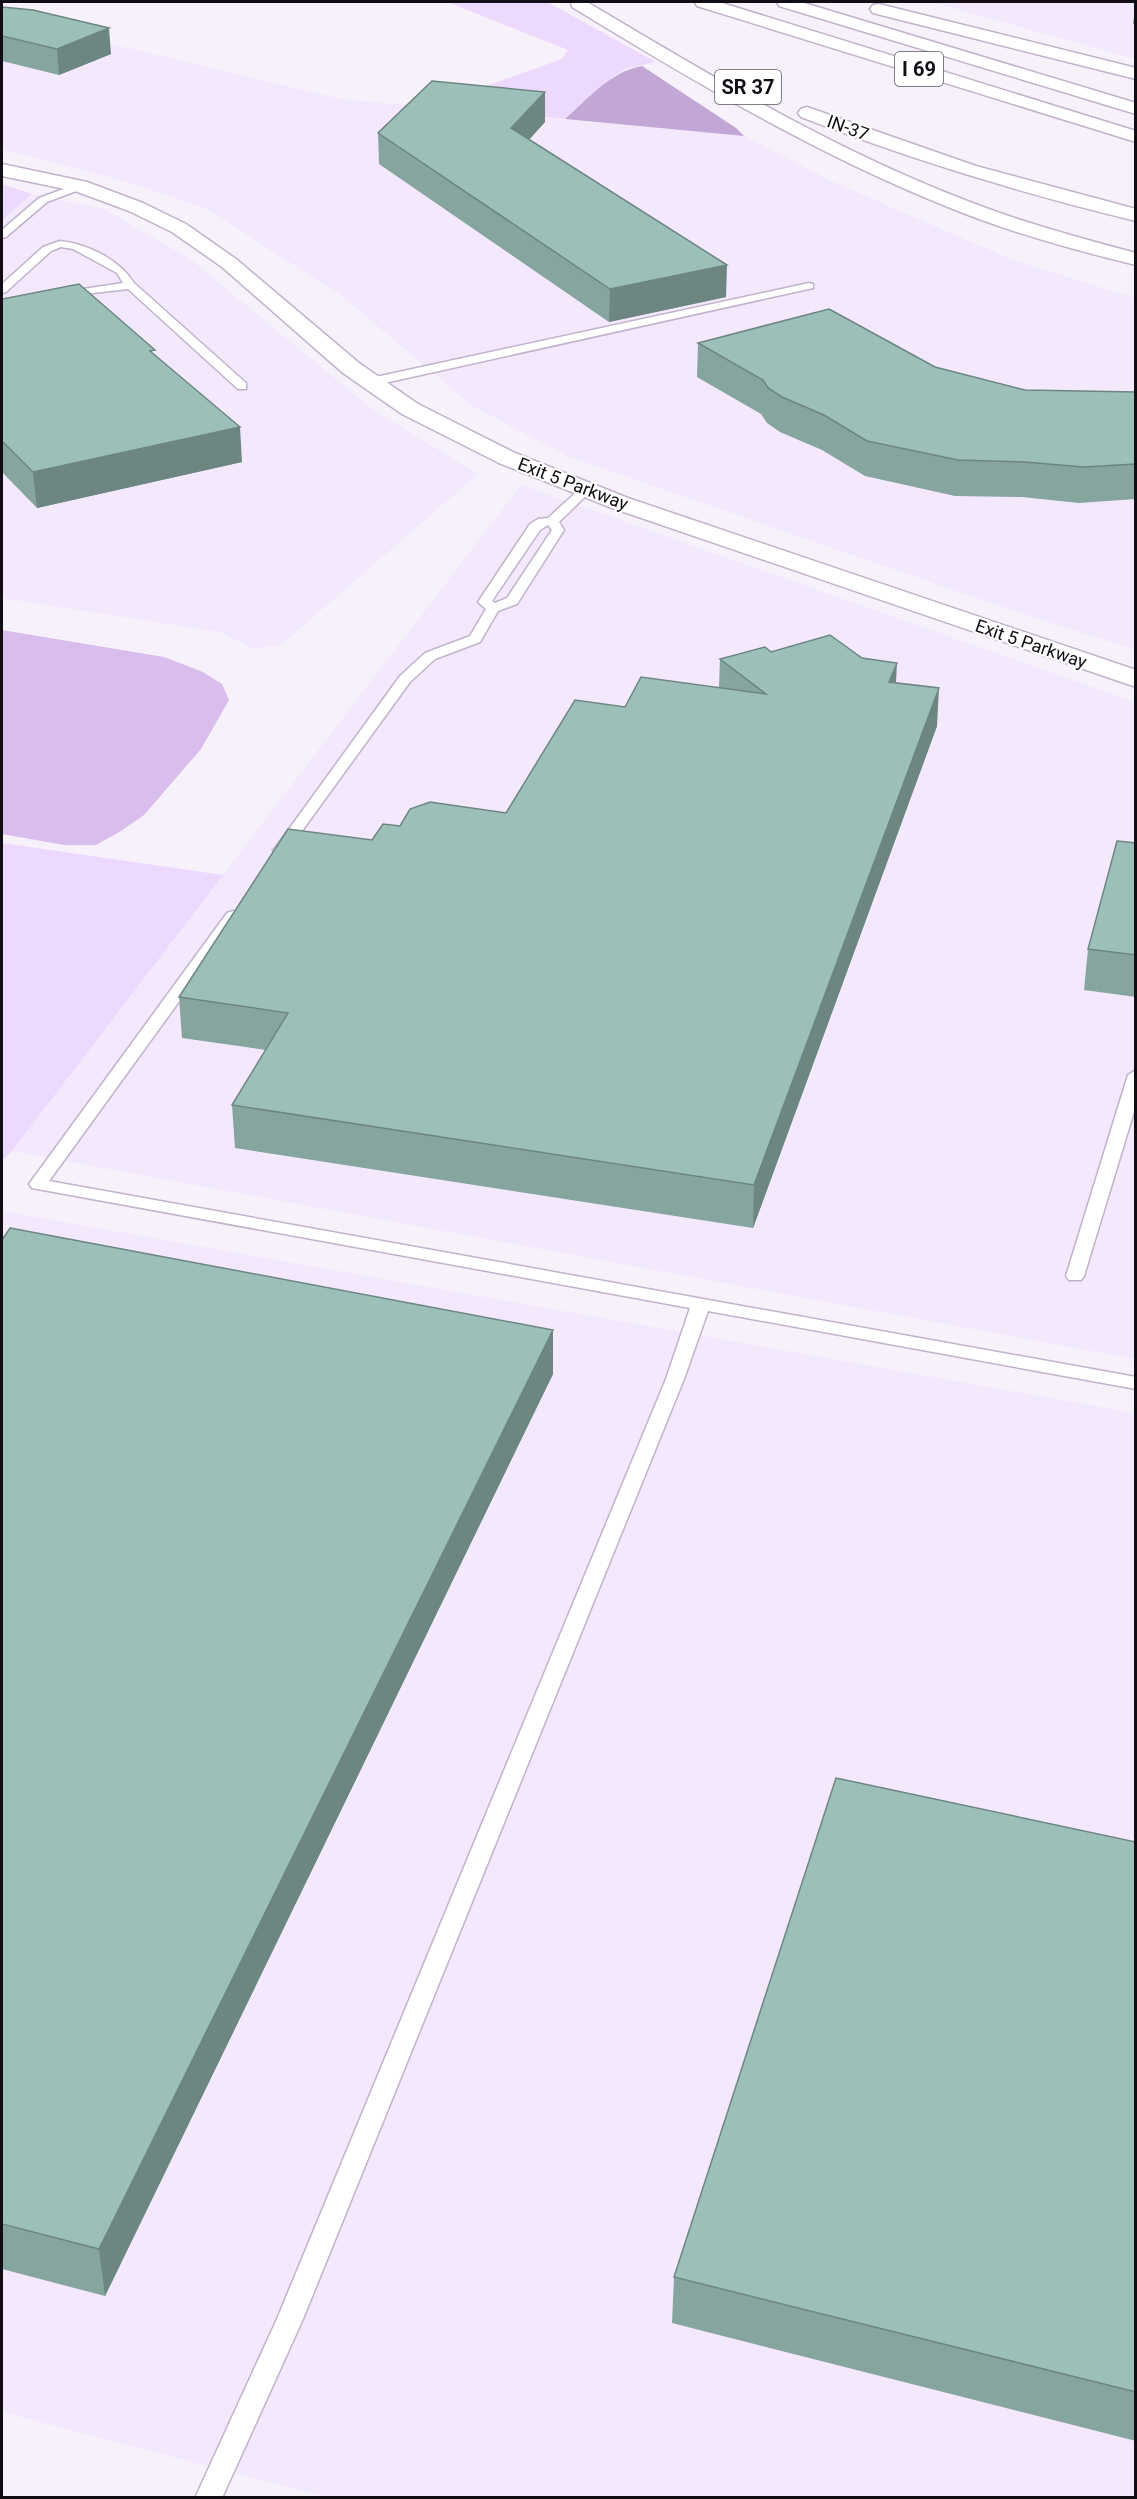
<svg xmlns="http://www.w3.org/2000/svg" width="1137" height="2499" viewBox="0 0 1137 2499" font-family="Roboto,sans-serif">
  <style>
    .built { fill: #f3e8fc }
    .green { fill: #eed9fe }
    .forest { fill: #c2a7d6 }
    .water { fill: #d9bded }
    .lines { fill: none; stroke-linecap: round; stroke-linejoin: round }
    .service-casing { stroke: #c1b2cc; stroke-width: 3 }
    .minor-casing { stroke: #c1b2cc; stroke-width: 3 }
    .motorway-casing { stroke: #c1b2cc; stroke-width: 3 }
    .service { fill: #fff; fill-rule: evenodd }
    .minor { fill: #fff; fill-rule: evenodd }
    .motorway { fill: #fff; fill-rule: evenodd }
    .wall { fill: #86a59f }
    .shaded-wall { fill: #6d8682 }
    .building { fill: #9cc0b9; stroke: #6d8682; stroke-width: 1.5 }
    .labels { text-anchor: middle; stroke-width: 4.5; stroke-linejoin: round; paint-order: stroke }
    .far-street-label { font-size: 18px; fill: #120d15; stroke: #fff }
    .shield { fill: #fff; stroke: #59565b; stroke-width: 1.5 }
    .shield-label { font-size: 20px; font-weight: bold; fill: #120d15 }
  </style>
  <rect width="100%" height="100%" fill="#f7f1fc"/>
  <path class="built" d="M931,2H1135V59Z
    M2,23L124,47L341,99L744,136L831,181L1013,260L1135,298V650L985,601L570,457L472,406L342,296L207,209L131,183L2,149Z
    M32,194L104,209L190,259L372,409L478,474L281,645L253,648L219,632L2,598V220Z
    M521,485L1135,702V1359L12,1151Z
    M2,1211L1135,1413V2497H326L2,2412Z"/>
  <path class="green" d="M447,2H547L656,62L628,68L615,75L565,119L417,104L475,90L562,59L568,50Z
    M2,184L32,194L2,220Z
    M2,843L223,875L12,1151L2,1161Z"/>
  <path class="forest" d="M642,66L736,128L744,136L565,119C588,99 611,71 642,66Z"/>
  <path class="water" d="M2,630L164,657L203,672L222,684L229,700L201,749L144,815L121,831L96,845H64L2,834Z"/>
  <g class="lines">
    <g class="service-casing">
      <path id="service" d="M80,183L84,184V188L47,202L6,237L2,238V230L39,198Z
        M60,241C87,244 119,259 134,283L246,383V389H238L128,289L59,297L57,295L63,292L123,283L117,273L73,249L61,247L51,251L6,292L2,293V284L43,247Z
        M809,283L813,284V288L371,386L365,382L371,378Z
        M586,486L592,490L559,522L564,530L517,604L498,611L480,642L435,659L410,682L286,853H276L273,850L276,847L400,676L425,653L470,636L486,609L478,602L530,524L538,519L548,518L582,487ZM548,525L552,530L507,598L495,603L492,601L540,530Z
        M233,911L241,916L49,1181L1136,1377V1389L708,1311L684,1379L303,2319L222,2498H195L277,2319L666,1379L690,1308L32,1188L29,1184L32,1180L227,913Z
        M1136,1070V1105L1084,1276L1081,1280H1069L1066,1276L1128,1075Z"/>
    </g>
    <g class="minor-casing">
      <path id="minor" d="M2,164L87,182L143,203L186,224L236,259L359,363L418,404L515,453L628,498L1136,670V687L612,508L499,463L402,414L343,373L222,267L172,232L129,211L75,191L2,176Z"/>
    </g>
    <g class="motorway-casing">
      <path id="motorway" d="M571,2H587C711,76 835,151 970,202C1024,223 1080,238 1136,253V265C1074,250 1012,233 953,209C819,156 695,82 572,7Z
        M695,2H719L1136,131V142L697,6Z
        M777,2H801L1136,103V114L779,6Z
        M879,4L1136,68V79L873,13L870,9L873,5Z
        M807,107L976,166L1136,209V221C1021,193 910,159 801,117L798,113L801,109Z"/>
    </g>
    <use href="#service" class="service"/>
    <use href="#minor" class="minor"/>
    <use href="#motorway" class="motorway"/>
  </g>
  <path class="wall" d="M2,7L111,54L59,75L2,61Z
    M1135,8H1136V24H1133Z
    M545,122L529,140L726,297L609,322L379,164L378,133Z
    M2,299L156,355L242,462L37,508L2,472Z
    M698,343L1025,390L1136,392V499L1079,503L1022,497L955,496L865,476L822,450L780,432L767,423L761,414L697,377Z
    M771,652L896,683L937,726L753,1228L235,1148L232,1105L266,1050L182,1038L179,997L372,840L400,826L506,813L625,707L719,687L720,659Z
    M1136,843V997L1084,990L1088,949Z
    M2,1240L553,1374L105,2296L2,2269Z
    M1136,1842V2441L672,2323L674,2277Z"/>
  <path class="shaded-wall" d="M109,28L111,54L59,75L57,49Z
    M545,92V122L511,159V128Z
    M727,265L726,297L609,322L610,289Z
    M240,427L242,462L37,508L33,472Z
    M897,663L895,701L889,682Z
    M939,688L937,726L753,1228L754,1185Z
    M553,1330V1374L105,2296L99,2249Z"/>
  <path class="building" d="M2,7L33,10L109,28L57,49L2,36Z
    M432,81L545,92L511,128L727,265L610,289L378,133Z
    M79,284L155,350L150,351L240,427L33,472L2,441V299Z
    M829,309L935,367L1025,390L1136,392V464L1083,467L1025,462L958,460L867,441L824,415L782,397L768,388L763,380L698,343Z
    M830,635L862,658L897,663L889,682L939,688L754,1185L232,1105L288,1013L179,997L288,829L372,840L383,824L400,826L410,809L430,802L506,813L575,700L625,707L641,677L766,694L720,659L765,647L771,652Z
    M1117,841L1136,843V955L1088,949Z
    M10,1228L553,1330L99,2249L2,2224V1240Z
    M836,1778L1136,1842V2392L674,2277Z"/>
  <g class="labels">
    <g class="far-street-label">
      <text transform="translate(848 128) rotate(20)" y="6">IN-37</text>
      <text transform="translate(573 484) rotate(21)" y="6">Exit 5 Parkway</text>
      <text transform="translate(1031 644) rotate(19)" y="6">Exit 5 Parkway</text>
    </g>
    <g class="shield">
      <rect x="895" y="52" width="48" height="34" rx="4.5"/>
      <rect x="715" y="70" width="66" height="34" rx="4.5"/>
    </g>
    <g class="shield-label">
      <text x="919" y="76">I 69</text>
      <text x="748" y="94">SR 37</text>
    </g>
  </g>
  <rect width="1137" height="2499" fill="none" stroke="#120d15" stroke-width="6"/>
</svg>
